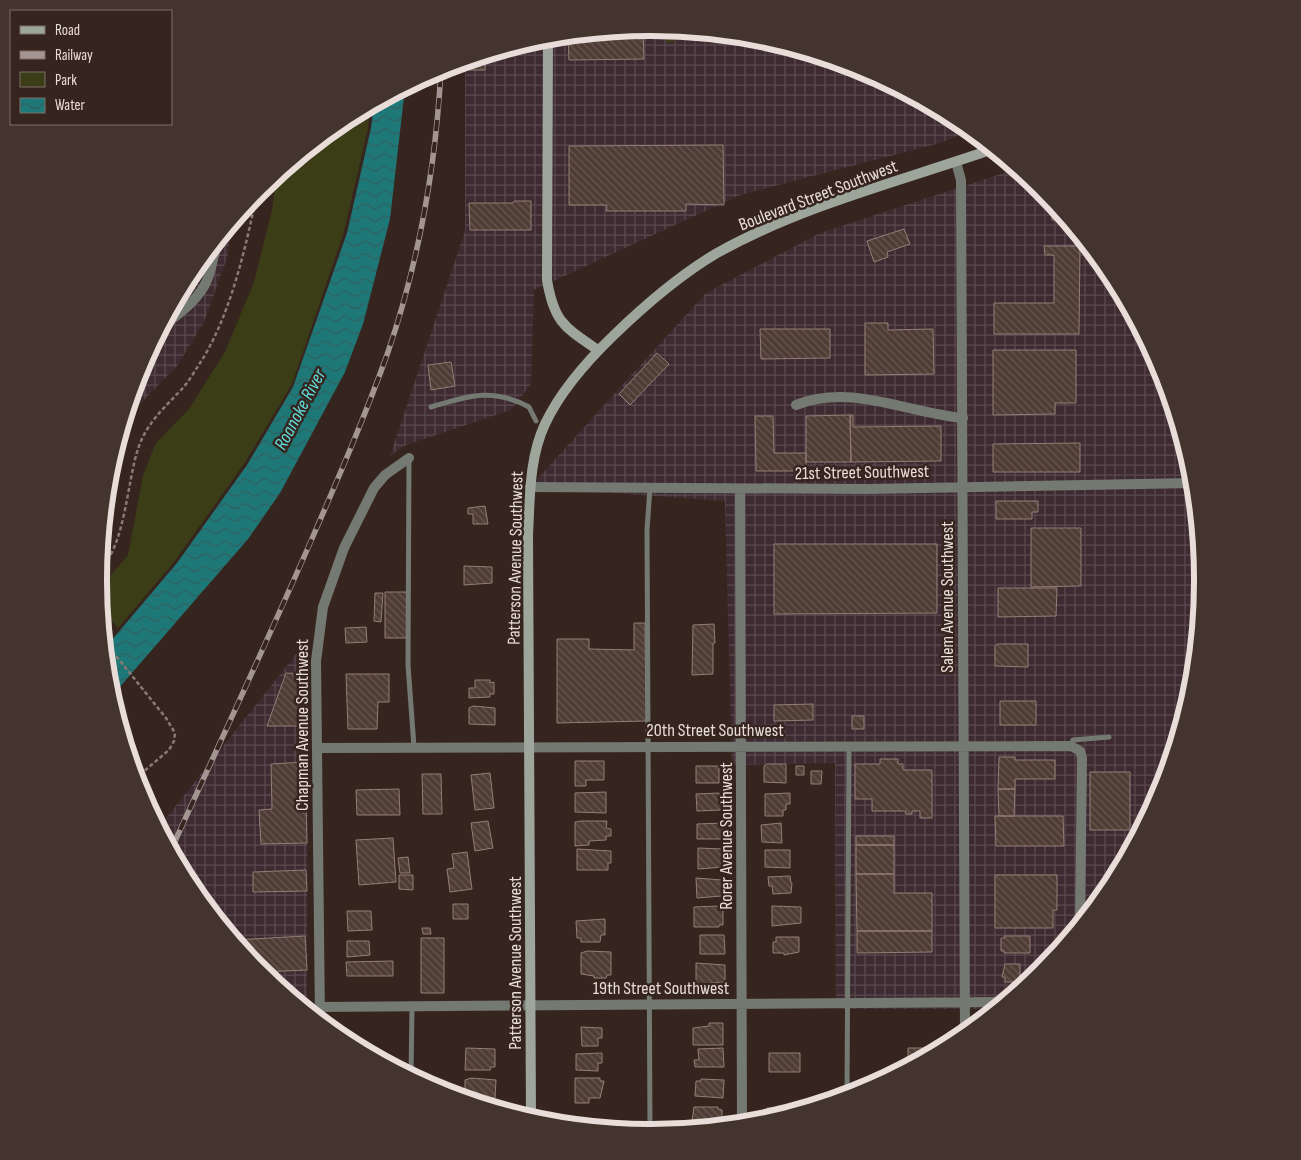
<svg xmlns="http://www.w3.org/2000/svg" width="1301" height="1160" viewBox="0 0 1301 1160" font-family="'Sofia Sans Condensed',sans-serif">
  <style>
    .industrial { fill: url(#industrial-grid) }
    .green { fill: #3a3d16 }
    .forest { fill: url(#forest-firs) }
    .water { fill: url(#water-waves) }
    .building { fill: url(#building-back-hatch); stroke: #927e76 }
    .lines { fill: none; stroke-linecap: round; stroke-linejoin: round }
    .path { stroke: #897a75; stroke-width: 2.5; stroke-dasharray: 4 2.5; stroke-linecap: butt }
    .lane { stroke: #747972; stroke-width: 5 }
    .street { stroke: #747972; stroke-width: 10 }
    .secondary { stroke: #9ea69b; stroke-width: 10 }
    .rail-casing { stroke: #a39591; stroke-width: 5.5 }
    .rail { stroke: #36251f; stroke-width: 4; stroke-dasharray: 11; stroke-linecap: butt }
    .labels { text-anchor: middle; stroke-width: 5; stroke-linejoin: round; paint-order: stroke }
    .street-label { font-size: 18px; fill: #e9ddd9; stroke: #36251f }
    .water-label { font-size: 19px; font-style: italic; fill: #61dddd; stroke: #36251f }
    .rim { fill: none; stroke: #e9ddd9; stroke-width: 6 }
  </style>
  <defs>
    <pattern id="industrial-grid" width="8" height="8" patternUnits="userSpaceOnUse" patternTransform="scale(1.25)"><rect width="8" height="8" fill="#3e2b32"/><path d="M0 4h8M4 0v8" fill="none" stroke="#5a494f"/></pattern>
    <pattern id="forest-firs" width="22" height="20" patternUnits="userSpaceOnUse" patternTransform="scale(1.25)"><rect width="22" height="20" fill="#3a3d16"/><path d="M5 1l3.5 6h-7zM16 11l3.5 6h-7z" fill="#565937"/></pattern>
    <pattern id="water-waves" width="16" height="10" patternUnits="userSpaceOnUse" patternTransform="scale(1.25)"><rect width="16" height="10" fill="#1f7878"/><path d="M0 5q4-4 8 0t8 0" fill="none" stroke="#31605f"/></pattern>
    <pattern id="building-back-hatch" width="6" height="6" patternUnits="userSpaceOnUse" patternTransform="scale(1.25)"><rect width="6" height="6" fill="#4e3c35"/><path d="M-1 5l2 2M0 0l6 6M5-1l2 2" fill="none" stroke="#685852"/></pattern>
  </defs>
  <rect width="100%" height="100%" fill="#36251f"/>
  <path class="industrial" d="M651,28L759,38L862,70L958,121L970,131L940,143L740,195L534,290L531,384L511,410L406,445L390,456L465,231V62L543,38Z
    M1016,169L1041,190L1110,273L1161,369L1192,473L1203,580L1192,688L1161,792L1110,887L1041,971L994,1009H836L835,763L732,765L725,501L530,487L706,293L820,233Z
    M232,224L228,255L204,322L177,366L136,408L126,437L107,551L100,559L109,472L140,368L191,273Z
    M308,639L307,1009L260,970L191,887L159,827Z"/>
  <path class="green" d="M370,106L368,128L344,232L292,384L244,464L174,562L118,628L101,607L99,589L128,555L143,475L156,443L189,409L225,352L254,282L272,210L277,175L344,120Z"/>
  <path class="forest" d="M658,28L701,32L667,43Z"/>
  <path class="water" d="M405,88L390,219L363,324L345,372L280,493L248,539L111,697L105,648L177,563L247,465L293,387L347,233L371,128L374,105Z"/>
  <path class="building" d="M624,30H643L644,59L569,60L568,36Z
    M492,54V59L475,60V59Z
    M485,60V70H469L468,61Z
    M723,145L724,205L686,204V211H606L607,205H569V146Z
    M514,201H531V230H470L469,203H513Z
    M1052,203L1066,220H1052Z
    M904,229L910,244L887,252L888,257L874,262L867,241Z
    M1044,246H1080L1079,334H994V303H1054V255H1045Z
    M865,323H888V330L933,329L934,374L865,375Z
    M760,329H830V358L761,359Z
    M993,350H1076V403H1055V414L993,415Z
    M657,353L669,364L630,405L619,394Z
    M451,362L455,386L431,390L428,365Z
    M850,415L851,462H806V416Z
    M850,415H853V427L941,426V461L851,462Z
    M755,416H773L774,453H806V471H756Z
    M1080,443V472H993V444Z
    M996,501H1038V512H1032V519H996Z
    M485,506L488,524H473V514H468V508Z
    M1031,528H1081V586L1031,587Z
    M774,544H937V613L774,614Z
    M464,566L492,567V583L464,585Z
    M998,588H1057L1056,616L998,617Z
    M385,592H407V638H385Z
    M375,593H383L381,622L374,621Z
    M634,623H645L646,721L557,723V639H589V649L634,650Z
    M714,624L715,643H713V674L692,675L693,625Z
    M366,627L367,642L346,643L345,628Z
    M997,644H1028V667L995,666V646Z
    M286,673L304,674V726H267Z
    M346,674H389V702H378L377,729H348Z
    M475,680H490V683L494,682V694H490V697L469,698V688H475Z
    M1000,701H1036V725H1000Z
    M813,704V720L774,721V705Z
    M473,706L495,708V725L469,724V708Z
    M852,716H864V729H852Z
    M999,757H1015V760H1055V779H1015V789H998Z
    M880,759H898V764H903V770H932V818H920V811H912V814H906V811H872V799H855V764H880Z
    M575,761H604V780H586V786H575Z
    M305,762L307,843L261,844L259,810L272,809L271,764Z
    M767,764H786V783L764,782V766Z
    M696,766H719V783H696Z
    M796,766H804V775H796Z
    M811,771H822L821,784H811Z
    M1090,772H1130V830H1090Z
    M490,773L494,808L475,810L471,775Z
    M422,774H441L442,814H423Z
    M399,789L400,815H357L356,790Z
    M998,789H1015L1014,816H999Z
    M606,792V813L575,812V793Z
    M719,793V798H722V810L697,811L696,794Z
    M790,793V804H786V810H783V816H765V794Z
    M995,816H1063L1064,846H996Z
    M488,821L493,848L475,851L471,823Z
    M581,821H607L606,828L611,829V836H606V840L589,841V845L575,846V822Z
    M724,823V839H697V824Z
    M781,823L782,843L762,842L761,825Z
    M856,836H894V845H856Z
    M393,838L396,882L359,885L356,840Z
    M856,845H894V874H856Z
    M698,848L723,849V867L698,869Z
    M577,849L611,851V863H608V870H577Z
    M765,850H790V868L765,867Z
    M467,852L472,889L450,892L447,869L454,868L452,854Z
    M408,857L410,873H400L398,858Z
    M306,870L307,891L253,892V872Z
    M856,874H894V893H932V931H857Z
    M399,875H413V890L399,889Z
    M995,875H1057V910H1053V928H995Z
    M790,876L791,883H792L791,893L773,894L772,886H769L768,877Z
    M696,878L722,880V896L697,898Z
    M453,904H468V919H453Z
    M719,906L723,908V925H719V927H694V907Z
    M772,906L801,907V923L772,926Z
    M347,911H371L372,930L348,931Z
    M605,919V935H601L600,942H581V938H577L576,921Z
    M422,928H430L431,934H423Z
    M857,931H932V952L857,953Z
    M700,935H724L725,954H700Z
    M305,936L307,970L262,972L235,940Z
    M1004,936H1030V953H1004V951H1001V938H1005Z
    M776,937H799V952L784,955V953H773V942H776Z
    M421,938H444V993H421Z
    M347,941H369L370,955L347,957Z
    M587,951L611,952V975H607L606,978H594V976L581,974V953Z
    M393,961V976H347L346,962Z
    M696,963L725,965V982L696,984Z
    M1005,964H1020V982H1005V977H1002Z
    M709,1023H723V1045H693V1028L709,1026Z
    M581,1027L602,1028V1038H598V1046H582Z
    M466,1048L495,1049V1067H491L490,1070H465Z
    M723,1048L724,1067H695L694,1060H699L698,1049Z
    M908,1048H926V1050H929V1054L908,1066Z
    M602,1053V1063H598V1071L576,1070V1054Z
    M769,1053H800V1072H769Z
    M471,1078L496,1080L495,1098H465V1080Z
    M575,1078H600V1081H604L600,1098H589V1103H575Z
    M701,1079L724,1080L723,1098L695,1096L696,1081H701Z
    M694,1107H718V1109L722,1110V1124L701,1125V1121H692Z
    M767,1108H778L779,1110L792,1112L767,1119Z"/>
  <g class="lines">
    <path class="path" d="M99,570C125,548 127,482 138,449C146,424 163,409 180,391C188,383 194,372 200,363C230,317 246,247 257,193
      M104,641L166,718L175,733L174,741L169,750L136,778"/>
    <path class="lane" d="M431,407C468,396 492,387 529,407L536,421
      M409,458L408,665L414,747
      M1071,746L1073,740L1109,737
      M1080,910L1090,911
      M411,1076L412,1006
      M847,1095L849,747
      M650,1132L647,530L650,488"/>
    <path class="street" d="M956,162L961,180L965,1033
      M163,326C180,313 200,299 208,278C212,266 214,253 218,240
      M796,405C852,383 906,413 963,418
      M530,487L868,489L1194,483
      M740,489L742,1123
      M317,748L1071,746L1080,751L1082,758L1080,924
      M320,1007L1003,1002
      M320,1020L316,661L323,607L344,548L374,488L385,475L409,458"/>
    <path class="secondary" d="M548,38L547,280C554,322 564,327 598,350
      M531,1118L528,535C530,498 529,458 545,424C561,390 587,361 614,335C645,305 680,275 717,253C803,205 901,181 993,149"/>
    <g class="rail-casing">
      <path id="rail" d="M171,850C219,744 268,640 314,534C340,474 366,414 388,352C419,261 436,164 441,69"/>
    </g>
    <use href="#rail" class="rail"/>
  </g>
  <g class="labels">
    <g class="street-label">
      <text transform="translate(818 195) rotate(-21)" y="6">Boulevard Street Southwest</text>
      <text transform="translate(862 472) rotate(-1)" y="6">21st Street Southwest</text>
      <text transform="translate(515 558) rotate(-89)" y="6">Patterson Avenue Southwest</text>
      <text transform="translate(947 597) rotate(-90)" y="6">Salem Avenue Southwest</text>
      <text transform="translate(302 725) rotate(-90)" y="6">Chapman Avenue Southwest</text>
      <text x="715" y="736">20th Street Southwest</text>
      <text transform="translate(726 836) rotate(-90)" y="6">Rorer Avenue Southwest</text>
      <text transform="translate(515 963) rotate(-90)" y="6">Patterson Avenue Southwest</text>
      <text x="661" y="994">19th Street Southwest</text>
    </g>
    <g class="water-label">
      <text transform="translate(299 409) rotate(-62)" y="7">Roanoke River</text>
    </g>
  </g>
  <path d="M0 0H1301V1160H0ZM650 36H651A543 543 0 0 1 1194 579V581A543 543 0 0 1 651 1124H650A543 543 0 0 1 107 581V579A543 543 0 0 1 650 36Z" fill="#44342e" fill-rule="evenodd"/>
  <path class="rim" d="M650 36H651A543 543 0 0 1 1194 579V581A543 543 0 0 1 651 1124H650A543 543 0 0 1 107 581V579A543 543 0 0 1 650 36Z"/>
  <rect x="10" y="10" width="162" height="115" fill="#36251f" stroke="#7e6f69"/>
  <rect x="20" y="26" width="25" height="8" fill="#9ea69b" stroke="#7e6f69"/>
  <text x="55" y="35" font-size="15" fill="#e9ddd9">Road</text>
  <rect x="20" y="51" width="25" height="8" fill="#a39591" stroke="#7e6f69"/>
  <text x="55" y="60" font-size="15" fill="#e9ddd9">Railway</text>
  <rect x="20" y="72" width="25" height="15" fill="#3a3d16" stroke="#7e6f69"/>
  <text x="55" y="85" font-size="15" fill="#e9ddd9">Park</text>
  <rect x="20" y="98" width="25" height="15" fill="url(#water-waves)" stroke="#7e6f69"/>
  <text x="55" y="110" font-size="15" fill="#e9ddd9">Water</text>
</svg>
